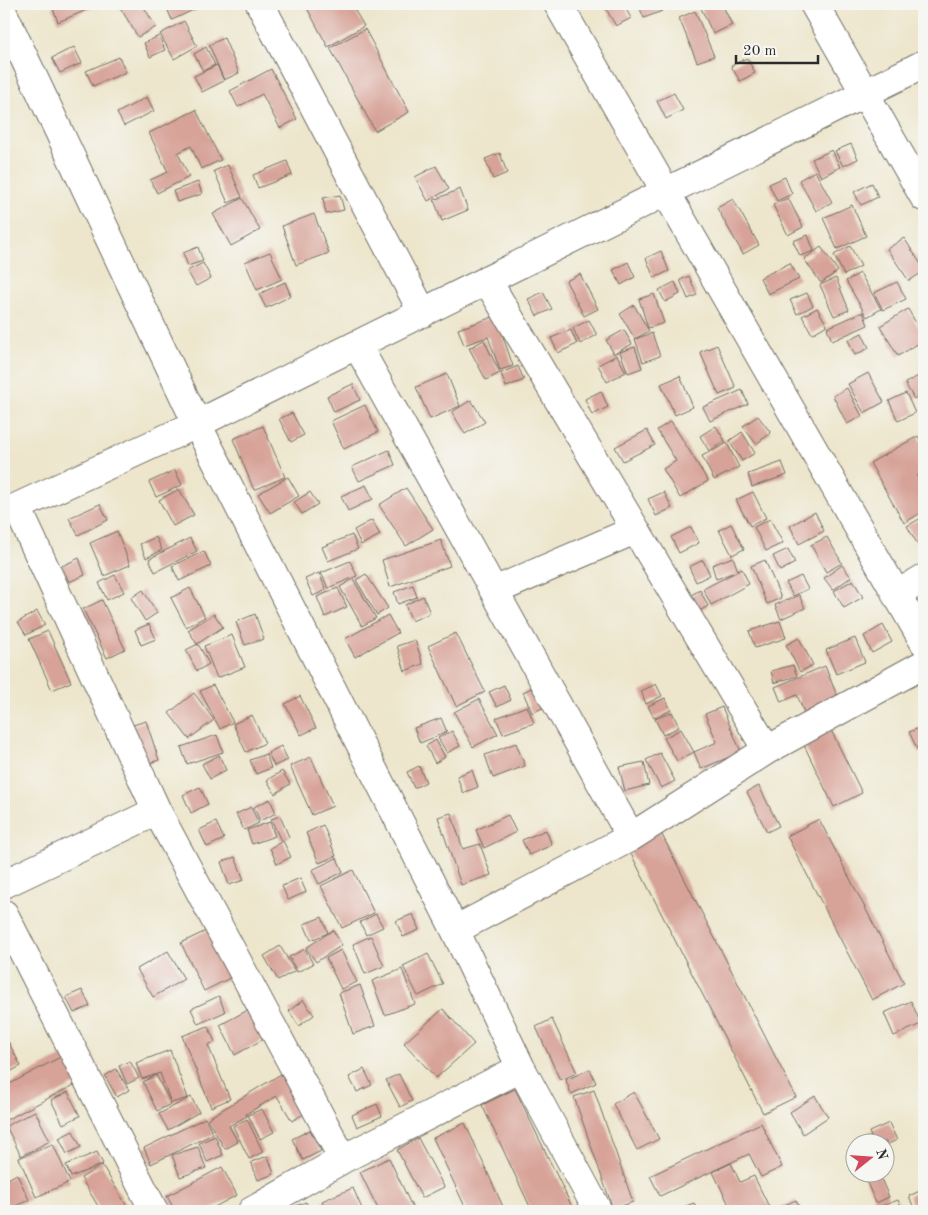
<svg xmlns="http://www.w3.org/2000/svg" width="928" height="1215" viewBox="0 0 928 1215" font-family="'Old Standard TT',serif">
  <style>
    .building { fill: #d7a297 }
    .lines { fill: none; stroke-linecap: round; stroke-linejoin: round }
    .minor-casing { stroke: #6f6c63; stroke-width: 30 }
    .minor { stroke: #fff; stroke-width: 28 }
  </style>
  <rect width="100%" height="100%" fill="#f6f6f2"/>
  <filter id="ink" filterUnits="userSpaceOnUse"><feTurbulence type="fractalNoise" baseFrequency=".02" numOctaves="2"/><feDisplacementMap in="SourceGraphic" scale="10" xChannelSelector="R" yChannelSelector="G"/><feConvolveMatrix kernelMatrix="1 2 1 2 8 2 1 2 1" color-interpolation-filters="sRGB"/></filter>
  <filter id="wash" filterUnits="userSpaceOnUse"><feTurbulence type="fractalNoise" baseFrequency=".0096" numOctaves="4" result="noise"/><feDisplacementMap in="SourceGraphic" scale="20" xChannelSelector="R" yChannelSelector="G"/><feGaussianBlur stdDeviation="1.12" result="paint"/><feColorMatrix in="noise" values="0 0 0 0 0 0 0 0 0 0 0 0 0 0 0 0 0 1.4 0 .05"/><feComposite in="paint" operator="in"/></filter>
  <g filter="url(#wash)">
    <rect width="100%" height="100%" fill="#ede6cc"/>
    <g id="blocks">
      <path class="building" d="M57,4H95L96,6L58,22L52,6Z
        M118,4H142L156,27L138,37Z
        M165,4H206L172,20Z
        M314,4H351L364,26L328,47L307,8Z
        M603,4H623L631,18L616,26Z
        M638,4H659L662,11L644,18Z
        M699,4H722L732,25L713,34Z
        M695,11L714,56L697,62L679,18Z
        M184,21L197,46L174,59L160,34Z
        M365,29L409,112L375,131L330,48Z
        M159,36L165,50L150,57L144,43Z
        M224,38L239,73L224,80L209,45Z
        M74,47L82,63L60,73L52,58Z
        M206,47L215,65L203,71L194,54Z
        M119,57L126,72L93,86L86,71Z
        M747,58L755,73L740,81L731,66Z
        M217,65L224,81L202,92L194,76Z
        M271,69L297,119L280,128L262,94L238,107L230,91Z
        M674,93L683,110L666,119L657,101Z
        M147,97L154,111L124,126L117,113Z
        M196,110L221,160L201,169L191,146L178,153L189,177L157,193L150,180L168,172L149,133Z
        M851,144L858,159L843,166L835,151Z
        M832,150L840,167L821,177L812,159Z
        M500,153L507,173L493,179L485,159Z
        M287,161L292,175L258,188L253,175Z
        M228,165L242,197L228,203L214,171Z
        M436,166L449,189L428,201L415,177Z
        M815,171L832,202L816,211L799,180Z
        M785,177L792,194L777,201L769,184Z
        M198,182L202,194L177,202L173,191Z
        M872,183L878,197L861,205L854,192Z
        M460,189L468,210L442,221L434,200Z
        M340,195L344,210L326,214L323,198Z
        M242,198L260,230L231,246L213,214Z
        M788,198L803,227L788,235L773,205Z
        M733,199L759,245L743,254L717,208Z
        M852,205L866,236L837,249L823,218Z
        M314,214L329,253L296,265L282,226Z
        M808,235L814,251L800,256L793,241Z
        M904,238L924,269V271L909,281L887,249Z
        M850,246L861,266L844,275L834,255Z
        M198,247L203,261L188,266L183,253Z
        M821,247L838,271L821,283L804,259Z
        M661,251L669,271L654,278L646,258Z
        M270,252L282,279L257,290L245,262Z
        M628,262L635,277L621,285L613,270Z
        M203,263L211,278L196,286L187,271Z
        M790,263L799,279L768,294L760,278Z
        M860,273L881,309L867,317L846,281Z
        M580,274L598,309L584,316L566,281Z
        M689,276L697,295L688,299L680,280Z
        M836,278L849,310L834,316L820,285Z
        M285,282L291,296L266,308L259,294Z
        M675,282L680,294L665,302L659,290Z
        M897,282L906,299L883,310L874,293Z
        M543,292L552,309L537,316L528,299Z
        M807,293L813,306L797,314L790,300Z
        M654,294L664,323L648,328L639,299Z
        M634,305L649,331L635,339L620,314Z
        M817,308L827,325L812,334L802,316Z
        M908,309L924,337V340L898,356L880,326Z
        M863,312L868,325L832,341L827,328Z
        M496,316L513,366L500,370L488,337L464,345L458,329Z
        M589,320L597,335L580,344L573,328Z
        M571,330L577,344L558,353L551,338Z
        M624,330L632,344L614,354L606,340Z
        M652,333L660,356L643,362L635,339Z
        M862,333L869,348L855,355L848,340Z
        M484,340L500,373L486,380L469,348Z
        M717,345L736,388L719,395L700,352Z
        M635,347L642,368L628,373L620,352Z
        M617,355L626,372L607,382L598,365Z
        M518,366L524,380L506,387L501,373Z
        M868,373L884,402L864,413L848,384Z
        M924,373V393L914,399L905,383Z
        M447,374L460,406L430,419L416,387Z
        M680,376L693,407L675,415L661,384Z
        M353,384L360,400L334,412L327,396Z
        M847,388L862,416L847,424L833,396Z
        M742,390L748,404L710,421L703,407Z
        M601,391L608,407L592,415L585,399Z
        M906,393L915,413L898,421L889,401Z
        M471,400L485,422L465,434L452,412Z
        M365,405L378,432L344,449L331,421Z
        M292,413L304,435L291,442L279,419Z
        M758,416L771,433L756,444L743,426Z
        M671,421L708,481L680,498L663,469L676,461L657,430Z
        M263,426L285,477L254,490L233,439Z
        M716,426L725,441L709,451L700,436Z
        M647,430L655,445L623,461L615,447Z
        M742,432L755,453L742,461L729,441Z
        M918,436L924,447V472L917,476L924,489V511L904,523L870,463Z
        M727,443L739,467L714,480L702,456Z
        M389,450L395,465L359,481L352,467Z
        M782,462L787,475L752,487L748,474Z
        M175,470L182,485L156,497L149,482Z
        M288,477L299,496L270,513L258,494Z
        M366,485L373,499L348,511L341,496Z
        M406,488L433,529L406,546L379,505Z
        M179,489L194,515L173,526L159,500Z
        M310,492L318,504L302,514L294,502Z
        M664,492L672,508L656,516L648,499Z
        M753,492L766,518L750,526L736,500Z
        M100,504L108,520L78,535L69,518Z
        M815,512L824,531L799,544L790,526Z
        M923,517L924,542L918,545L907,526Z
        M770,519L783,543L766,551L754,527Z
        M372,520L380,535L361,545L354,530Z
        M731,524L744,549L732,555L719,530Z
        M691,527L699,543L679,553L671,537Z
        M117,531L130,565L104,576L90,543Z
        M352,535L358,549L328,561L322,547Z
        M156,537L162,550L146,558L140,544Z
        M827,537L842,563L826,572L811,545Z
        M190,538L197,551L155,572L149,559Z
        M441,540L450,566L390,587L382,560Z
        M788,549L795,563L780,571L773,556Z
        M204,551L211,566L179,581L172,566Z
        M733,557L738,571L716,579L712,565Z
        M79,558L85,575L69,582L62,566Z
        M703,560L710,575L696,582L689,567Z
        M765,560L781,598L767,604L751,566Z
        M350,561L357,576L328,588L321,573Z
        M842,565L851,577L833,590L824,578Z
        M742,569L749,584L711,605L703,589Z
        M319,573L326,590L313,596L305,579Z
        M366,574L388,608L377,615L356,580Z
        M115,575L124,592L107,600L99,583Z
        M801,576L808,589L793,596L786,583Z
        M353,579L376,618L362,626L340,587Z
        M853,580L863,597L844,608L834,591Z
        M413,585L417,597L398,604L394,592Z
        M190,588L205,617L186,627L171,598Z
        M338,588L347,607L325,617L317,597Z
        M143,590L157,613L145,621L131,598Z
        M700,590L708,606L691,616L682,600Z
        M799,595L805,608L781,619L775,605Z
        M423,596L430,613L412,621L405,605Z
        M102,600L125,649L107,658L83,609Z
        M37,611L45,625L26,635L18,622Z
        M214,614L223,627L197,644L188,630Z
        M255,614L264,639L245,645L236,622Z
        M388,615L398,633L355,657L345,639Z
        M780,621L786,638L755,648L749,631Z
        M149,624L156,639L141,645L135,630Z
        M883,625L892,642L872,653L864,636Z
        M48,631L71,682L52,690L29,639Z
        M456,633L485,692L456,706L428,646Z
        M232,635L245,667L217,678L204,646Z
        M799,638L813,665L800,672L786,645Z
        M855,638L865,662L836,674L826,650Z
        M415,640L423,664L405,671L397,646Z
        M198,644L209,664L197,671L186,650Z
        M793,665L797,676L774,683L771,671Z
        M825,666L840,703L806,717L797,695L781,702L775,687Z
        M656,684L662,696L646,704L641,691Z
        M213,685L233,722L220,729L200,691Z
        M504,685L511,700L497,707L489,692Z
        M538,685L548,705L532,713L523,692Z
        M194,693L214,720L189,739L169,713Z
        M300,696L316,728L301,735L285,704Z
        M665,698L671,710L654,718L648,706Z
        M479,699L498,734L473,747L454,712Z
        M527,706L534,723L503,734L496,718Z
        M722,707L741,752L701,769L694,752L717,742L705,714Z
        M672,712L679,727L663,735L655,719Z
        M252,715L265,743L246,752L233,724Z
        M441,718L447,732L420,743L414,728Z
        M146,721L159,760L143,765L130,726Z
        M924,726V751L919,753L909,732Z
        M681,729L694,752L677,761L664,738Z
        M831,730L862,793L834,807L803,743Z
        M452,731L460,746L447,753L438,738Z
        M217,735L223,752L187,764L181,747Z
        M436,740L445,757L435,763L426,746Z
        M516,743L525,766L493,778L485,755Z
        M281,746L288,760L274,766L268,753Z
        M660,753L675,781L661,788L646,760Z
        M266,754L271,768L256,774L250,760Z
        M219,755L226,770L210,779L202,764Z
        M311,757L333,806L312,815L290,766Z
        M644,762L649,785L625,791L619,767Z
        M419,766L426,782L414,788L407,772Z
        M472,770L478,787L463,793L457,776Z
        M282,771L290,784L275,794L267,780Z
        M759,786L779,826L767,832L747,792Z
        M200,787L208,804L191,813L183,795Z
        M270,799L276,813L260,821L254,807Z
        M251,807L259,823L244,830L236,814Z
        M451,813L463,849L480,844L491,875L461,885L438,817Z
        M508,815L516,832L484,848L476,830Z
        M280,816L289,837L281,841L271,819Z
        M819,819L904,983L872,1000L787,836Z
        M216,822L224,839L207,847L199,830Z
        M270,822L275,836L252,844L247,830Z
        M323,825L336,856L319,863L306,833Z
        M546,830L552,845L529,855L522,840Z
        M660,831L796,1097L763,1113L628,848Z
        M283,841L291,857L277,864L270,848Z
        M235,857L244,880L229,885L221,862Z
        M337,858L343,872L319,884L312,870Z
        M353,870L374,913L342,928L321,886Z
        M300,878L306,892L288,900L282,886Z
        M376,914L383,927L366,935L360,922Z
        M413,914L419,930L403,937L396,921Z
        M322,917L328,933L311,940L304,924Z
        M208,930L230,978L204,991L181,943Z
        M333,930L342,945L316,962L306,948Z
        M371,936L384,966L365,974L353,944Z
        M280,946L295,971L278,980L264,956Z
        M305,949L313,964L297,972L289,957Z
        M341,950L357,982L341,989L326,958Z
        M168,951L184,979L153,997L137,969Z
        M428,954L443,984L418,996L403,966Z
        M402,969L415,1004L385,1015L372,981Z
        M360,985L375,1026L353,1034L339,993Z
        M82,990L90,1006L74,1013L66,997Z
        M219,996L225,1012L198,1024L191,1009Z
        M303,1000L314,1015L299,1026L289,1011Z
        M911,1001L921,1024L894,1036L884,1013Z
        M443,1009L474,1044L436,1078L404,1043Z
        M248,1010L264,1039L235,1055L220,1025Z
        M552,1019L577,1073L560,1080L536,1027Z
        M208,1026L215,1042L208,1045L230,1099L211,1107L182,1036Z
        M4,1034L21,1066L4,1075Z
        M170,1050L188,1098L171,1103L160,1073L142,1079L136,1063Z
        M64,1055L78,1083L4,1121V1087Z
        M130,1061L139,1078L127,1084L119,1066Z
        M116,1069L129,1090L117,1097L105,1076Z
        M364,1069L372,1085L357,1092L349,1077Z
        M590,1069L596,1083L571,1094L566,1080Z
        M281,1074L305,1113L292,1121L277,1096L246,1114L247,1116L229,1126L238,1142L225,1149L207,1119Z
        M399,1074L412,1101L400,1107L386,1080Z
        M156,1075L171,1104L157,1111L143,1082Z
        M515,1089L574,1211H532L482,1105Z
        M594,1090L633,1202L613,1209L574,1097Z
        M68,1092L80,1116L63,1124L51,1100Z
        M634,1092L659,1139L637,1150L613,1104Z
        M815,1096L828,1117L803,1134L790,1112Z
        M191,1097L199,1112L168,1130L159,1114Z
        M377,1104L382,1116L357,1127L352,1115Z
        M262,1109L274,1132L260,1139L248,1115Z
        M35,1111L50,1141L21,1156L6,1126Z
        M205,1118L213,1134L151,1164L144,1148Z
        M247,1119L263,1152L249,1159L233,1126Z
        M465,1123L505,1211H467L433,1138Z
        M761,1123L782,1167L761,1177L749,1154L660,1196L650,1176Z
        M889,1123L897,1140L886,1145V1142H873L869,1132Z
        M310,1130L321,1151L303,1160L292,1139Z
        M73,1131L81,1147L67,1154L59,1138Z
        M215,1136L223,1155L207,1162L199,1143Z
        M418,1138L444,1187L422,1198L397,1150Z
        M53,1144L70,1182L36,1197L19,1158Z
        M198,1147L206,1168L180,1177L172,1155Z
        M97,1152L103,1164L71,1177L66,1165Z
        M268,1156L274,1174L258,1180L251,1162Z
        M389,1158L414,1211H379L360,1172Z
        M731,1163L740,1182L754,1176L771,1211H732L713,1172Z
        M102,1165L130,1211H101L81,1178Z
        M222,1167L237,1195L207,1211H175L167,1196Z
        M862,1172H878L889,1197L876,1203Z
        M17,1174L29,1200L4,1211V1181Z
        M353,1188L363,1211H327L322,1201Z
        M924,1189V1211H915L909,1196Z
        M796,1200L801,1211H779L778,1208Z
        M898,1200L903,1211H878L877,1208Z
        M306,1202L310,1211H282Z
        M694,1203L697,1211H673Z"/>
    </g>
  </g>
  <g filter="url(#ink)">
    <use href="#blocks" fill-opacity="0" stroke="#6f6c63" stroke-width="1"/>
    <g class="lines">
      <g class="minor-casing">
        <path id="minor" d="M260,4L423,313
          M558,4L924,642
          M814,4L924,197
          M4,15L197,424L455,930L521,1068L598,1211
          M487,280L767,750
          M357,345L631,837
          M17,507L157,811L343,1159
          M4,513L197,424L924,64
          M494,591L635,530
          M896,595L924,578
          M4,884L157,811
          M4,914L154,1211
          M455,930L631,837L767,750L924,664
          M252,1211L343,1159L521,1068"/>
      </g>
      <use href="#minor" class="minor"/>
    </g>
  </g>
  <rect width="928" height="1215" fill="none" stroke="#f6f6f2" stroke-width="20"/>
  <g transform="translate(870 1158) rotate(73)"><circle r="24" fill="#f6f6f2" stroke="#a5a5a2"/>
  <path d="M0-4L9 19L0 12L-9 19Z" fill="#d1495b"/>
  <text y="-8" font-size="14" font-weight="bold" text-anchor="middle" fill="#2b2b2b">N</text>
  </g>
  <path d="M736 55v8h82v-8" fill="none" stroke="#2b2b2b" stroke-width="2.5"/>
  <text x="743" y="55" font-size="15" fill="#2b2b2b" stroke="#f6f6f2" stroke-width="4" paint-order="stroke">20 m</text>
</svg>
